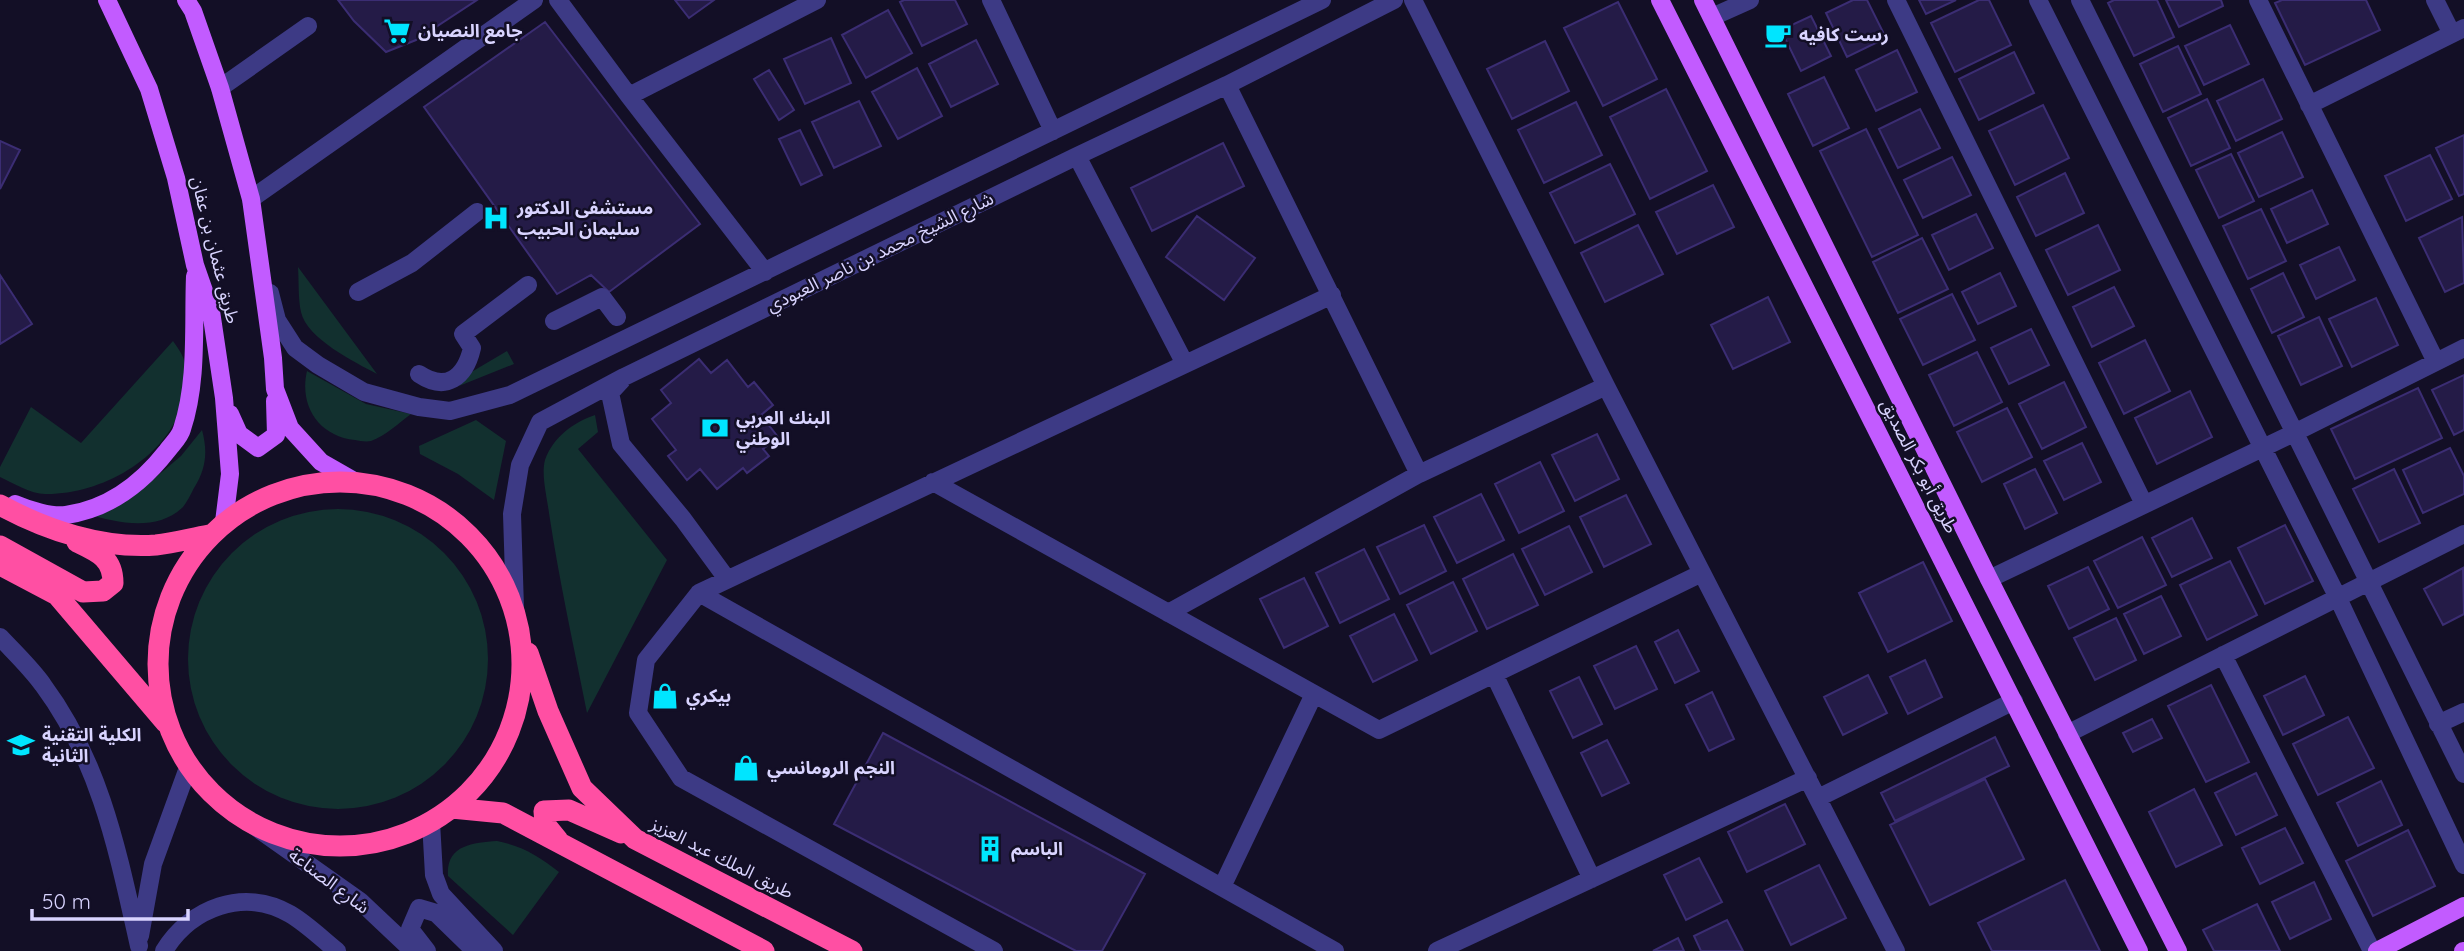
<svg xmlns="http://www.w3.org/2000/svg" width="2464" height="951" viewBox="0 0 2464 951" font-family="Quicksand,'Noto Sans Arabic',sans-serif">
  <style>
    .green { fill: #12302f }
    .building { fill: #241b47; stroke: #3b2d73; stroke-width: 2 }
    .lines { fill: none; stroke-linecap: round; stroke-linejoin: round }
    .minor { stroke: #3d3a85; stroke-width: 18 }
    .major { stroke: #c25bff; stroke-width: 18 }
    .highway { stroke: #ff4fa3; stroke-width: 21 }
    .labels { text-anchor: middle; stroke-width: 5; stroke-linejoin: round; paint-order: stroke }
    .poi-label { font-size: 18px; font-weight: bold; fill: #d9d4ff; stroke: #130f26; text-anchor: start }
    .street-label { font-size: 18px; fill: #d9d4ff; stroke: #130f26 }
  </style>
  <rect width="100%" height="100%" fill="#130f26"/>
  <path class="green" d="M298,267L377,374C355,362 307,339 301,312C298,298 299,282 298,267Z
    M173,341C177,347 182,353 184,360C189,376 186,391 181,407C164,460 99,495 45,494C31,494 13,483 0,477V467L31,407L81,443Z
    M507,351L514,364L459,386L468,374Z
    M307,371L366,404L411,414C399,423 385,436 371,441C366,442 360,441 355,440C318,436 299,405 307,371Z
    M595,415L598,432L578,449L667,560L587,713C574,647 559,580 549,513C547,497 541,475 545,460C553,437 574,422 595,415Z
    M476,420L506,441L494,500L458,474L420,454L419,446Z
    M202,430C208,452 206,469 194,488C191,494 187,502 183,507C157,532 117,523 88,514L143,488L181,456Z
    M188 659a150 150 0 1 1 300 0a150 150 0 1 1-300 0Z
    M497,841C522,846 539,856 559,872L513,935L448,876C446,845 472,843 497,841Z"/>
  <path class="building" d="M338,0H477L416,40L386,52L354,21Z
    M675,0H714L689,18Z
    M904,0H955L967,24L922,46L900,2Z
    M1853,0H1867L1886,38L1847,57L1826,13Z
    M1919,0H1956L1926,14Z
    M1979,0H1989L2011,45L1955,72L1931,23Z
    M2114,0H2157L2174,37L2134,56L2108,3Z
    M2166,0H2221L2223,6L2179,27Z
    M2282,0H2366L2380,30L2305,65L2275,3Z
    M1618,2L1657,79L1603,106L1564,28Z
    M888,10L912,53L866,78L842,35Z
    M1811,16L1831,56L1801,71L1781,30Z
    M545,22L700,224L609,292L591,275L557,294L424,107Z
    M2230,25L2249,64L2204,85L2185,46Z
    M831,38L851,83L805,104L784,59Z
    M976,40L998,84L951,107L929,64Z
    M1545,41L1569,91L1512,119L1487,69Z
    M2178,46L2201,94L2163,112L2140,64Z
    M1897,50L1917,92L1876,111L1856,70Z
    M2014,52L2034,93L1979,120L1959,79Z
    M917,68L942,116L898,139L872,92Z
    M769,70L794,110L779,120L754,79Z
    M1824,77L1849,128L1813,146L1788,94Z
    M2263,79L2282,119L2236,141L2217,101Z
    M1666,89L1707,171L1650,199L1610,117Z
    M2207,99L2230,148L2191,166L2168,118Z
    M859,101L881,146L834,168L812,122Z
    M1576,102L1602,155L1544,183L1518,130Z
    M2043,105L2069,158L2015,185L1989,131Z
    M1920,109L1940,148L1898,168L1879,129Z
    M1866,129L1918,235L1872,257L1820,151Z
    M800,130L822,175L801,185L779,139Z
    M2282,132L2303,177L2259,197L2238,153Z
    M2464,135V194L2459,196L2436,148Z
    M0,141L20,150L0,189Z
    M1223,143L1244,186L1152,231L1131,188Z
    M2231,154L2254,201L2219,218L2196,170Z
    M2430,155L2452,199L2406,221L2385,176Z
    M1952,157L1971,195L1923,218L1904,180Z
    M1610,164L1635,214L1575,243L1550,193Z
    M2065,173L2084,213L2036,236L2017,197Z
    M1713,185L1734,227L1677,254L1656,212Z
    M2312,190L2328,224L2287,243L2271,209Z
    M2261,209L2286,261L2248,279L2223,226Z
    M1976,214L1993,248L1949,270L1932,235Z
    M1197,216L1255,258L1224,300L1166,257Z
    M2462,217L2464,283L2445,292L2419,238Z
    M1638,225L1663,274L1605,302L1581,253Z
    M2098,225L2120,270L2068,295L2046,250Z
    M1922,238L1948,289L1898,313L1873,262Z
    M2339,247L2355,280L2316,299L2300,265Z
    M2000,273L2016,306L1978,324L1962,292Z
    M2283,273L2304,317L2272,333L2251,289Z
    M0,275L32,324L0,344Z
    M2114,287L2134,326L2092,347L2073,307Z
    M1952,294L1975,340L1923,365L1900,319Z
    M1768,297L1790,342L1733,369L1711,325Z
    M2376,298L2398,345L2352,367L2329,319Z
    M2319,317L2342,366L2301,385L2278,336Z
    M2031,329L2049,365L2009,384L1991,348Z
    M2145,340L2170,391L2124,414L2099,363Z
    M1977,352L2002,402L1954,426L1929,375Z
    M699,359L711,373L727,360L748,387L754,382L773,405L761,415L778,437L763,449L769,456L747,473L743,468L717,489L700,469L687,480L668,456L676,450L652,419L671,403L661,390Z
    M2464,375V430L2454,435L2432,390Z
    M2064,382L2086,427L2042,449L2019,404Z
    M2418,388L2442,438L2355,479L2331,429Z
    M2190,391L2212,437L2157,464L2135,418Z
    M2007,408L2032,457L1982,482L1957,432Z
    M1597,434L1619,479L1575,501L1552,455Z
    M2082,443L2101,482L2064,500L2044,461Z
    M2450,448L2464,476V494L2423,513L2403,470Z
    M1540,462L1564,511L1519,533L1495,484Z
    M2035,469L2057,513L2025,529L2004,484Z
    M2394,469L2420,523L2379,542L2353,489Z
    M1481,494L1504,540L1457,563L1434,517Z
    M1626,495L1651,544L1604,567L1580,517Z
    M2192,518L2212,558L2172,577L2152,538Z
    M1424,525L1446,571L1400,594L1377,547Z
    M2285,525L2313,581L2265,604L2238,548Z
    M1569,526L1592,572L1545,595L1522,549Z
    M2142,537L2166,585L2118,608L2094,561Z
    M1364,549L1389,599L1340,623L1316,573Z
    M1513,554L1538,605L1487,629L1463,579Z
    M2230,561L2257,615L2207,640L2180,585Z
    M1923,562L1952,621L1888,652L1859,593Z
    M2088,567L2109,609L2069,629L2048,586Z
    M2463,568L2464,614L2443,625L2424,589Z
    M1304,578L1328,626L1284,648L1260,599Z
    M1453,582L1477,631L1431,654L1407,605Z
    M2161,596L2181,636L2144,654L2124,614Z
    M1394,614L1417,660L1373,682L1350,636Z
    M2116,618L2136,660L2095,680L2074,638Z
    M1678,630L1699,671L1675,683L1655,642Z
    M1636,646L1657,689L1615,709L1594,666Z
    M1925,660L1942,697L1908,714L1890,677Z
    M1868,675L1887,713L1843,735L1824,697Z
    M2305,676L2324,715L2283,735L2264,696Z
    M1579,677L1602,724L1573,738L1550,691Z
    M2211,685L2249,762L2206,782L2168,706Z
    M1712,692L1734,739L1709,751L1686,705Z
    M2348,717L2374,768L2318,795L2293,744Z
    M2152,719L2162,738L2133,752L2123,733Z
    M883,733L1145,874L1102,951H1076L834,824Z
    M1995,737L2009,766L1895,821L1881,793Z
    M1607,740L1629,783L1602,796L1581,753Z
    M2256,773L2277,815L2236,835L2215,793Z
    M1985,779L2024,859L1930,905L1890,825Z
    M2381,781L2402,825L2358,846L2337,803Z
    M2194,789L2222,845L2176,867L2149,812Z
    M1785,804L1805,844L1747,872L1728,832Z
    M2285,828L2303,863L2260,884L2242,848Z
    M2408,830L2435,886L2373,916L2346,861Z
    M1699,858L1722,902L1686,920L1664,875Z
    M1819,865L1846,918L1791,945L1765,891Z
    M2065,880L2100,951H1992L1978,923Z
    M2314,882L2331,919L2290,939L2272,902Z
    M2257,904L2280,951H2214L2203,930Z
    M1727,920L1743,951H1701L1694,936Z
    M1678,938L1684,951H1653Z"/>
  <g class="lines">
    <path class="minor" d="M558,0L629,96L765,272
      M991,0L1053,131
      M1413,0L1606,386L1896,951
      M1896,0L2144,504
      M2038,0L2337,596L2464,865
      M2080,0L2464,774
      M2258,0L2436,362
      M2435,0L2452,34
      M1712,17L1750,0
      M1227,85L1419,474
      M220,88L308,26
      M629,96L817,0
      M2309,105L2464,28
      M1077,156L1185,364
      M251,199L534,0
      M358,292L412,263L477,212
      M270,293L277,320L295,348L318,365L364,392L419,407L450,411L510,395L1322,0
      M554,321L602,297L617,317
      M419,374C446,392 465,378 472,348L463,334L528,285
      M622,380L610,393L621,444L683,519L727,579
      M933,482L1379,730L1702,573
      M1989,579L2294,433L2464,348
      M699,593L1332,295
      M515,608L512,514L520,465L540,422L624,377L1077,156L1227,85L1394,0
      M1168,613L1419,474L1606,386
      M0,637C14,652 31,668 43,685C101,763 118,853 139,946
      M2223,655L2372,951
      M1494,674L1592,879
      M2438,724L2464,712
      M2067,734L2464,534
      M1818,798L2014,701
      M240,816L360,901L413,951
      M431,822L434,875L441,894L494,951
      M1222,887L1314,694
      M140,936L153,864L189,765
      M164,951C190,908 244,887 290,914C307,924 322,939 337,951
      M427,951L410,929L419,908L436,913L475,951
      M994,951L681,778L638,713L646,660L699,593L1335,951
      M1437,951L1808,778"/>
    <path class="major" d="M107,0L149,89L176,178L195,265L211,311L224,398L230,474L224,522
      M186,0L193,11L220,88L251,199L273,358L275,389L290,428L321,462L356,482
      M1660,0L2139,951
      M1703,0L1989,579L2178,951
      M230,414L239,434L258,448L276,435L275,401
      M15,504C29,510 51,517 66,515C108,509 142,483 167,451C172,444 180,437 182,429C198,381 193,326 195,276
      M2377,951L2464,906
      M2463,951H2464"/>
    <path class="highway" d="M158 664a182 182 0 1 1 364 0a182 182 0 1 1-364 0Z
      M0,505C46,530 102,549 156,545C174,543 192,538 209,535
      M0,546L83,592L103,591L113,583C113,558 98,552 77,542
      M0,565L57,595L166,723
      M528,653L548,711L582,788L635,839L852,951
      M452,808L503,813L764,951
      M558,840L545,824L544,811L569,810L621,833"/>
  </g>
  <defs>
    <g id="supermarket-bare" transform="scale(2.1)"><path d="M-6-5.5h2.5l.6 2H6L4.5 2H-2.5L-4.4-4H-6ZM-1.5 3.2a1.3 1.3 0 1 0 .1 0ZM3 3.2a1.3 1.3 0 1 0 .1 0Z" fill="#00e5ff" stroke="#130f26" stroke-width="2.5" paint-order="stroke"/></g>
    <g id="cafe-bare" transform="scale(2.1)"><path d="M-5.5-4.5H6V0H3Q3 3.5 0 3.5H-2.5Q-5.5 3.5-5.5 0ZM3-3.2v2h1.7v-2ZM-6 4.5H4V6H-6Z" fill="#00e5ff" stroke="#130f26" stroke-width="2.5" paint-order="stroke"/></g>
    <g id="hospital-bare" transform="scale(2.1)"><path d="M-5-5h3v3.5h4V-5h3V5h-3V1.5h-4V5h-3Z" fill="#00e5ff" stroke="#130f26" stroke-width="2.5" paint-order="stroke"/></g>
    <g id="bank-bare" transform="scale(2.1)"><path d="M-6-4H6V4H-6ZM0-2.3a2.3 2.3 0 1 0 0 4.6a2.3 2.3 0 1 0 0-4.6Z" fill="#00e5ff" stroke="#130f26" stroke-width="2.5" paint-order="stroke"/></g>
    <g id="shop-bare" transform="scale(2.1)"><path d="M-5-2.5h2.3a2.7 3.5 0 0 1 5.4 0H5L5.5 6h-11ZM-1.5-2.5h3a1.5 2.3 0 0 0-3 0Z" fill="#00e5ff" stroke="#130f26" stroke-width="2.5" paint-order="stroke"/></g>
    <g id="university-bare" transform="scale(2.1)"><path d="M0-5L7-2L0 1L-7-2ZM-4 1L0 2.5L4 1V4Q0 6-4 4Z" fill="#00e5ff" stroke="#130f26" stroke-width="2.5" paint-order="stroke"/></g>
    <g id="building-bare" transform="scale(2.1)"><path d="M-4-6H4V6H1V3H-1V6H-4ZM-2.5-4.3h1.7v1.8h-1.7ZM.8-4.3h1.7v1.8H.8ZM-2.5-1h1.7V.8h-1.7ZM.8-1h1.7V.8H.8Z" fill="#00e5ff" stroke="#130f26" stroke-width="2.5" paint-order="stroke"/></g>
  </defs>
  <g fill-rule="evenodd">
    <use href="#supermarket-bare" x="397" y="31"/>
    <use href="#cafe-bare" x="1778" y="35"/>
    <use href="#hospital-bare" x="496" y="218"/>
    <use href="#bank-bare" x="715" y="428"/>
    <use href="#shop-bare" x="665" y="696"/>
    <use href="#university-bare" x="21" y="745"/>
    <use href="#shop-bare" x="746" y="768"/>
    <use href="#building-bare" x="990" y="849"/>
  </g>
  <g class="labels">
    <g class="poi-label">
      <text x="418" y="37">جامع النصيان</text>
      <text x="1799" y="41">رست كافيه</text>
      <text x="517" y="214">مستشفى الدكتور<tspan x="517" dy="21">سليمان الحبيب</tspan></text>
      <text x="736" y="424">البنك العربي<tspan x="736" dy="21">الوطني</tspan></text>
      <text x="686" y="702">بيكري</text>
      <text x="42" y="741">الكلية التقنية<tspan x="42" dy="21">الثانية</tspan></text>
      <text x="767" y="774">النجم الرومانسي</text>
      <text x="1011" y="855">الباسم</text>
    </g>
    <g class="street-label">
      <text transform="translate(215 250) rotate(76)" y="6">طريق عثمان بن عفان</text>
      <text transform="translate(880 252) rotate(-26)" y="6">شارع الشيخ محمد بن ناصر العبودي</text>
      <text transform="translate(1919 466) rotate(63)" y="6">طريق أبو بكر الصديق</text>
      <text transform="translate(722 858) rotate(27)" y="6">طريق الملك عبد العزيز</text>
      <text transform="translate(329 881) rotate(37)" y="6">شارع الصناعة</text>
    </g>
  </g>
  <path d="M32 909v10h156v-10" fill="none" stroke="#d9d4ff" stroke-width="3.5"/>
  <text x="42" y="909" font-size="21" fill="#d9d4ff" stroke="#130f26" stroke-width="5" paint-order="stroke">50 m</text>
</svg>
